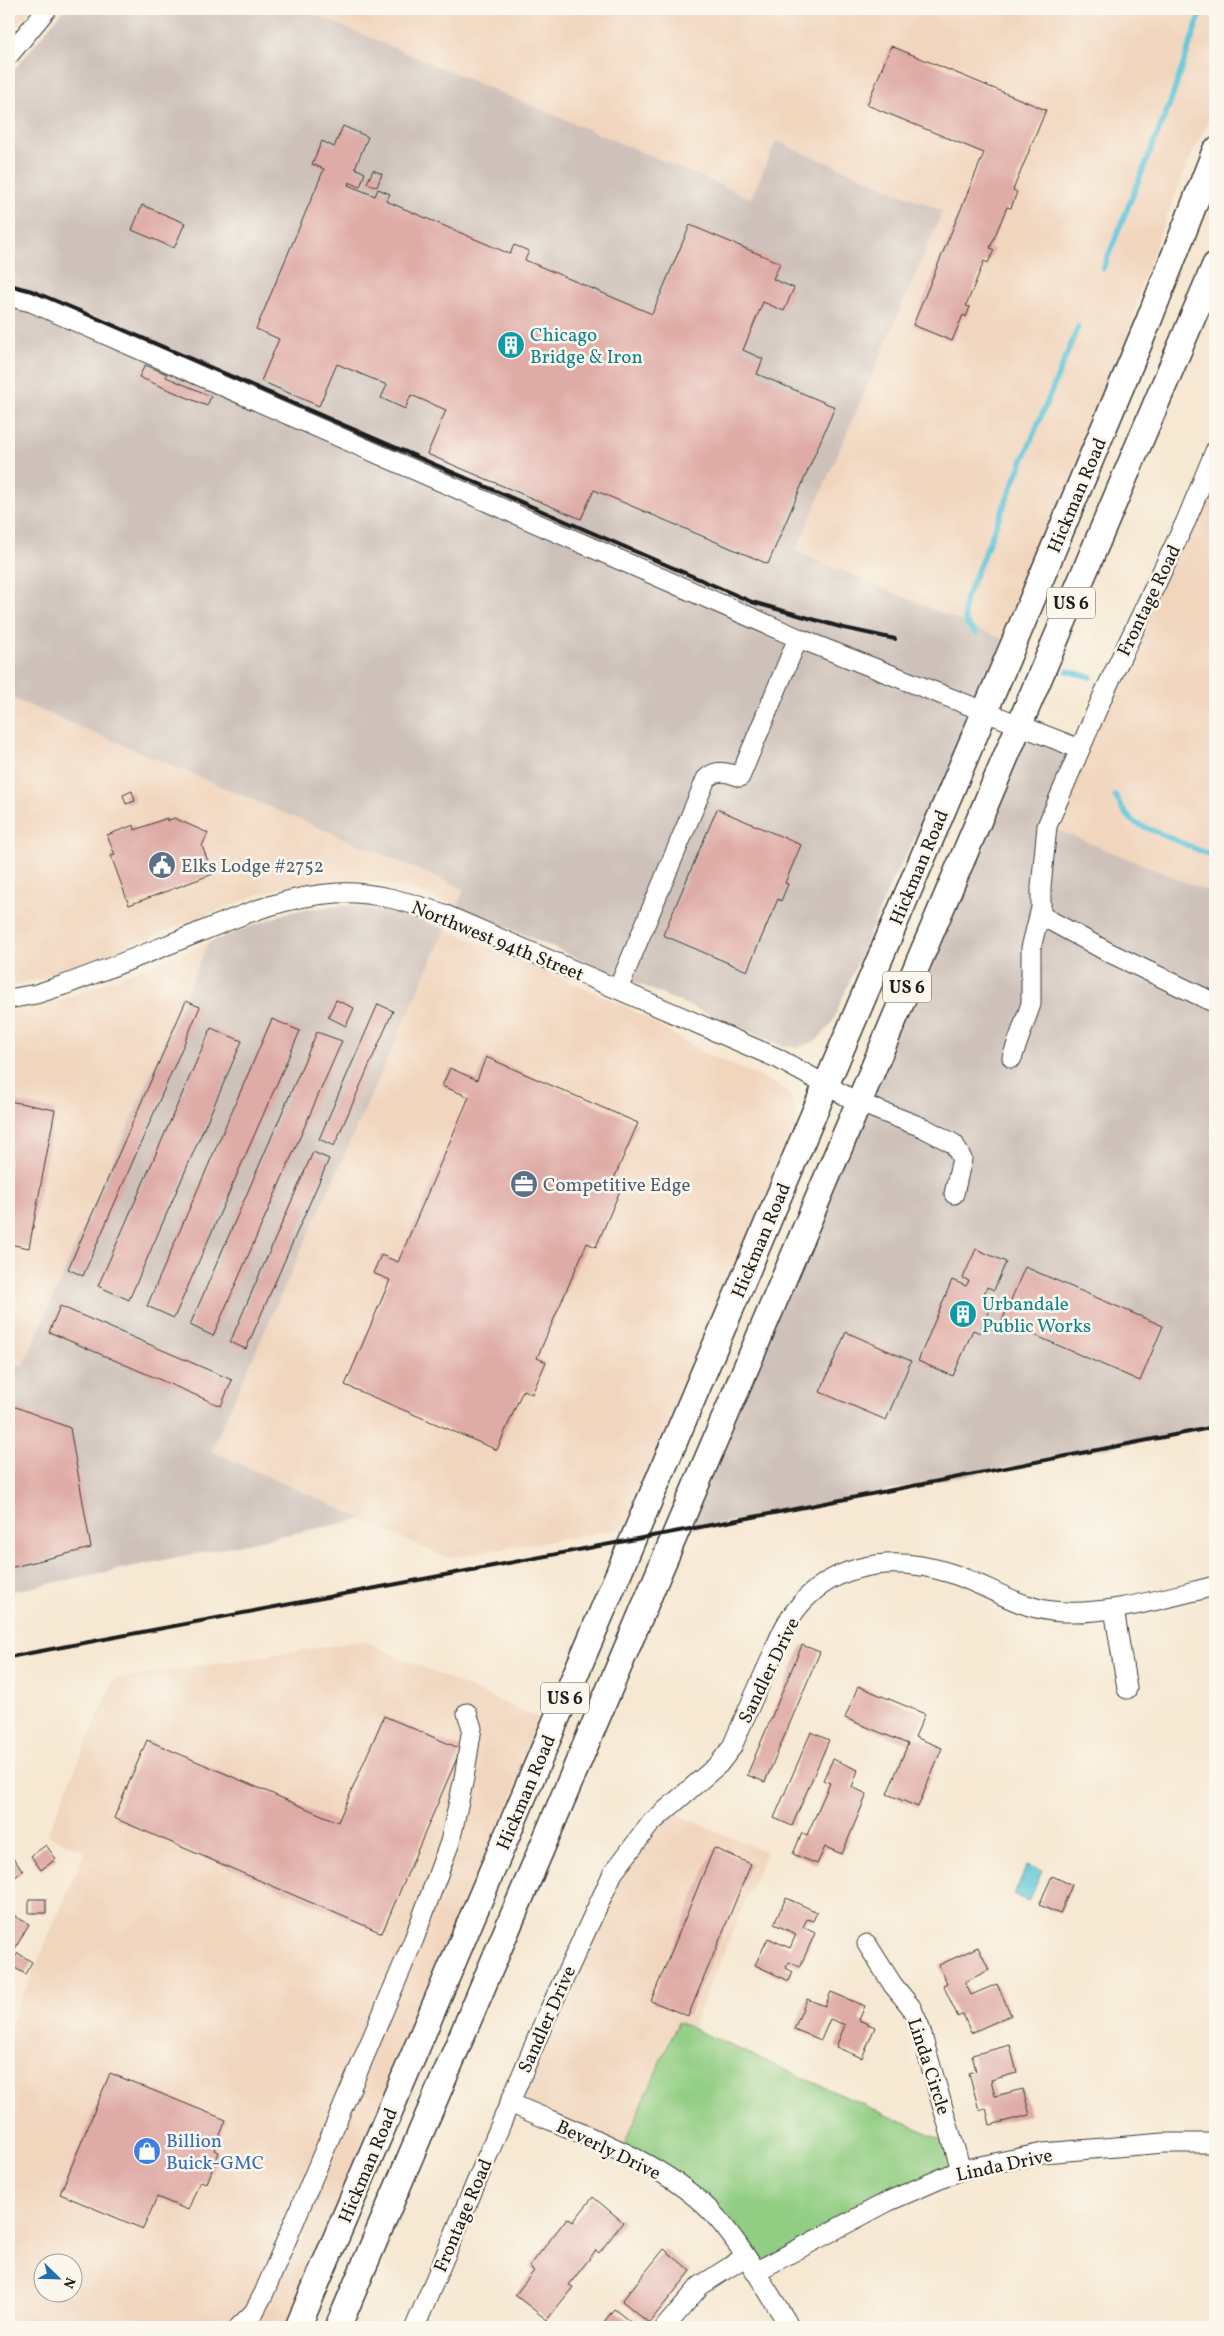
<svg xmlns="http://www.w3.org/2000/svg" width="1224" height="2336" viewBox="0 0 1224 2336" font-family="Vollkorn,serif">
  <style>
    .built { fill: #f1d5bd; fill-rule: evenodd }
    .industrial { fill: #cec1ba }
    .green { fill: #91cd82; stroke: #56744f }
    .water { fill: #5dc5d9; stroke: #3c707a }
    .lines { fill: none; stroke-linecap: round; stroke-linejoin: round }
    .stream { stroke: #5dc5d9; stroke-width: 5.5 }
    .building { fill: #dfaba6 }
    .minor-casing { stroke: #3d3b37; stroke-width: 21 }
    .major-casing { stroke: #3d3b37; stroke-width: 28 }
    .minor { stroke: #fff; stroke-width: 19 }
    .major { stroke: #fff; stroke-width: 25 }
    .rail { stroke: #1c1c1c; stroke-width: 4 }
    .labels { text-anchor: middle; stroke-width: 5; stroke-linejoin: round; paint-order: stroke }
    .shield { fill: #fbf7ec; stroke: #5f5e5a; stroke-width: 1 }
    .shield-label { font-size: 18px; font-weight: bold; fill: #1c1c1c }
    .culture-label { font-size: 19px; fill: #0d838f; stroke: #fbf7ec; text-anchor: start }
    .street-label { font-size: 19px; fill: #1c1c1c; stroke: #fbf7ec }
    .service-label { font-size: 19px; fill: #4e5e75; stroke: #fbf7ec; text-anchor: start }
    .shop-label { font-size: 19px; fill: #366cbe; stroke: #fbf7ec; text-anchor: start }
  </style>
  <rect width="100%" height="100%" fill="#fbf7ec"/>
  <filter id="ink" filterUnits="userSpaceOnUse"><feTurbulence type="fractalNoise" baseFrequency=".02" numOctaves="2"/><feDisplacementMap in="SourceGraphic" scale="10" xChannelSelector="R" yChannelSelector="G"/><feConvolveMatrix kernelMatrix="1 2 1 2 8 2 1 2 1" color-interpolation-filters="sRGB"/></filter>
  <filter id="wash" filterUnits="userSpaceOnUse"><feTurbulence type="fractalNoise" baseFrequency=".0096" numOctaves="4" result="noise"/><feDisplacementMap in="SourceGraphic" scale="20" xChannelSelector="R" yChannelSelector="G"/><feGaussianBlur stdDeviation="1.12" result="paint"/><feColorMatrix in="noise" values="0 0 0 0 0 0 0 0 0 0 0 0 0 0 0 0 0 1.4 0 .05"/><feComposite in="paint" operator="in"/></filter>
  <g filter="url(#wash)">
    <rect width="100%" height="100%" fill="#f6e8d2"/>
    <path class="built" d="M9,9H31L9,35Z
      M302,9H1215V108L1186,167L1141,284L1127,345L1005,640L796,551L943,211L776,141L751,198Z
      M1215,451V894L1047,826Z
      M9,697L464,889L457,906L411,889L370,882L337,880L283,887L262,893L47,978L9,986Z
      M446,929L623,1005L707,1054L775,1083L784,1089L792,1099L798,1120L628,1528L447,1558L210,1452Z
      M208,943L23,1366L9,1360V1011L56,1002Z
      M363,1641L545,1721L287,2327H9V2028L85,1851L47,1835L114,1679ZM42,2264H72V2294H42Z
      M667,1810L766,1852L692,2027L677,2023L621,2152L510,2103L599,1901Z"/>
    <path class="industrial" d="M64,9H302L751,198L776,141L943,211L796,551L1005,640L947,777L892,881L831,1025L816,1041L797,1048L780,1045L457,906L464,889L9,697V76Z
      M1019,727L1080,749L1048,826L1215,894V1427L676,1532Z
      M351,905L410,916L446,929L211,1451L363,1519L9,1592V1360L23,1366L208,943L286,913L306,909Z"/>
    <path class="green" d="M678,2022L954,2145L961,2170L755,2272L718,2220L621,2152Z"/>
    <path class="water" d="M1027,1865L1042,1871L1029,1901L1014,1895Z"/>
    <g class="lines">
      <path class="stream" d="M1103,269L1170,103L1202,9
        M976,633C962,623 963,614 966,598L1078,327
        M1067,671L1091,677
        M1115,796L1126,814L1135,823L1215,857"/>
    </g>
    <g id="blocks">
      <path class="building" d="M891,46L1046,110L1013,190L1017,192L1011,208L1007,207L990,248L994,250L988,263L984,261L966,306L970,307L966,317L963,315L952,341L913,325L984,153L867,105Z
        M343,126L368,137L355,168L365,173L360,187L349,182L348,185L375,196L378,189L390,194L386,201L510,254L514,245L529,251L525,260L652,314L690,225L780,263L773,279L794,288L784,311L763,302L743,350L763,359L757,374L835,407L768,564L594,490L581,519L427,454L446,410L411,395L405,409L381,398L387,385L337,364L319,406L261,381L279,339L256,329L324,169L312,164L322,141L334,147Z
        M373,170L382,174L377,187L367,183Z
        M142,205L185,223L174,248L132,230Z
        M145,365L167,374L166,377L211,396L207,406L139,377Z
        M132,791L135,801L126,804L123,795Z
        M717,809L801,845L785,883L788,884L781,901L778,899L747,971L663,935Z
        M167,818V821L174,818L208,833L202,846L213,874L129,905L111,856L115,855L107,835L134,825L135,830Z
        M336,1000L354,1008L346,1026L328,1017Z
        M186,1001L200,1007L83,1276L68,1269Z
        M378,1004L393,1011L334,1146L319,1139Z
        M272,1019L300,1031L174,1318L147,1306Z
        M211,1028L242,1041L129,1300L98,1286Z
        M317,1032L342,1041L213,1336L190,1325Z
        M486,1057L638,1123L612,1183L622,1186L596,1247L587,1243L537,1358L546,1362L532,1394L523,1390L497,1450L345,1385L390,1280L373,1273L381,1255L398,1262L469,1097L442,1086L450,1068L477,1080Z
        M9,1101L55,1110L29,1248L9,1244Z
        M313,1152L329,1159L246,1349L230,1342Z
        M976,1249L1006,1262L994,1290L987,1287L984,1294L995,1298L980,1333L973,1330L953,1376L918,1361L952,1280L966,1286L969,1281L963,1278Z
        M1025,1267L1163,1326L1140,1381L1002,1321Z
        M60,1306L232,1380L221,1406L49,1332Z
        M846,1332L911,1361L886,1420L820,1392Z
        M16,1407L70,1428L91,1548L9,1568V1408Z
        M802,1645L820,1652L765,1782L747,1775Z
        M858,1686L925,1714L915,1737L942,1748L918,1807L887,1794L908,1744L845,1718Z
        M384,1716L461,1749L382,1933L114,1818L147,1740L338,1822Z
        M811,1732L829,1740L792,1826L774,1818Z
        M833,1759L858,1770L852,1787L867,1794L842,1854L825,1847L817,1864L793,1854L802,1833L807,1835L830,1783L823,1780Z
        M46,1845L56,1859L41,1870L31,1856Z
        M714,1848L751,1864L688,2016L651,2001Z
        M9,1853L23,1871L9,1882Z
        M1052,1876L1072,1885L1060,1914L1039,1905Z
        M786,1898L817,1912L813,1921L807,1919L803,1927L815,1933L800,1967L789,1962L786,1968L793,1972L789,1981L755,1965L768,1938L790,1948L796,1934L774,1924Z
        M29,1899H46V1913H29Z
        M9,1913L29,1924L12,1954L9,1952Z
        M978,1947L989,1970L965,1982L971,1995L997,1984L1011,2015L971,2033L963,2014L958,2017L943,1985L947,1983L939,1965Z
        M18,1953L32,1962L25,1974L10,1965Z
        M831,1992L865,2006L859,2020L875,2027L862,2058L836,2047L845,2025L830,2019L821,2040L794,2029L807,1999L825,2006Z
        M1010,2045L1017,2073L991,2080L995,2096L1023,2089L1030,2115L990,2125L986,2108L979,2110L969,2073L976,2071L972,2055Z
        M110,2073L226,2120L214,2150L219,2152L207,2183L200,2181L188,2210L157,2197L143,2229L60,2194Z
        M593,2197L623,2222L599,2253L596,2250L569,2285L573,2287L547,2320L515,2295L534,2271L529,2267L567,2218L573,2222Z
        M664,2249L691,2271L649,2323L622,2301Z
        M614,2309L637,2327H600Z"/>
    </g>
  </g>
  <g filter="url(#ink)">
    <use href="#blocks" fill-opacity="0" stroke="#3d3b37" stroke-width="1"/>
    <g class="lines">
      <g class="minor-casing">
        <path id="minor" d="M9,55L47,9
          M9,299L15,298L31,302L798,638
          M1040,915L1108,952L1215,1003
          M618,989L706,779C716,769 728,772 740,777L798,638L1080,749
          M9,999L36,994L64,985C108,969 152,951 195,934C241,915 286,896 337,893C373,891 407,902 441,913L777,1058L857,1102L924,1128L954,1144L962,1159L954,1194
          M1012,1058L1031,1004V948L1041,908V887L1047,826L1105,691L1186,521L1215,451
          M1114,1609L1127,1689
          M867,1944L893,1985L911,2007L919,2025L961,2170
          M510,2103C579,2134 667,2161 718,2219C746,2252 767,2291 790,2327
          M755,2272L889,2201L961,2170L1043,2153L1164,2143H1215
          M239,2327L254,2312L264,2293L414,1939L450,1842L464,1778L472,1728L467,1713
          M415,2327L547,2015L613,1873L651,1823L719,1764L732,1747C744,1718 757,1690 770,1661C775,1648 780,1634 787,1623C822,1564 888,1553 950,1573C985,1584 1014,1606 1052,1611C1103,1617 1165,1598 1215,1586
          M665,2327L700,2286L745,2257"/>
      </g>
      <g class="major-casing">
        <path id="major" d="M298,2327L1014,643L1149,320L1215,151
          M338,2327L1215,265"/>
      </g>
      <use href="#minor" class="minor"/>
      <use href="#major" class="major"/>
      <path class="rail" d="M9,285L32,291L94,317L752,602L844,628L895,639
        M9,1657L748,1518L1215,1427"/>
    </g>
  </g>
  <defs>
    <g id="building-disc" transform="scale(1.4375)"><circle r="9.5" fill="#0f9aa8" stroke="#fbf7ec"/><path d="M-4-6H4V6H1V3H-1V6H-4ZM-2.5-4.3h1.7v1.8h-1.7ZM.8-4.3h1.7v1.8H.8ZM-2.5-1h1.7V.8h-1.7ZM.8-1h1.7V.8H.8Z" fill="#fff"/></g>
    <g id="civic-disc" transform="scale(1.4375)"><circle r="9.5" fill="#5c6f8a" stroke="#fbf7ec"/><path d="M-.6-6.5H3V-4.5H.6V-3L4-1V1h2V6H-6V1h2V-1L-.6-3ZM-1.2 2.5V6h2.4V2.5Z" fill="#fff"/></g>
    <g id="office-disc" transform="scale(1.4375)"><circle r="9.5" fill="#5c6f8a" stroke="#fbf7ec"/><path d="M-6-3h4V-5.5h4V-3h4V5H-6ZM-1-4.5V-3h2v-1.5ZM-6 0V1H6V0Z" fill="#fff"/></g>
    <g id="shop-disc" transform="scale(1.4375)"><circle r="9.5" fill="#3f7fe0" stroke="#fbf7ec"/><path d="M-5-2.5h2.3a2.7 3.5 0 0 1 5.4 0H5L5.5 6h-11ZM-1.5-2.5h3a1.5 2.3 0 0 0-3 0Z" fill="#fff"/></g>
  </defs>
  <g fill-rule="evenodd">
    <use href="#building-disc" x="511" y="345"/>
    <use href="#civic-disc" x="162" y="865"/>
    <use href="#office-disc" x="524" y="1184"/>
    <use href="#building-disc" x="963" y="1314"/>
    <use href="#shop-disc" x="147" y="2151"/>
  </g>
  <g class="labels">
    <g class="shield">
      <rect x="1047" y="587.5" width="48" height="31" rx="4"/>
      <rect x="883" y="971.5" width="48" height="31" rx="4"/>
      <rect x="541" y="1682.5" width="48" height="31" rx="4"/>
    </g>
    <g class="shield-label">
      <text x="1071" y="609">US 6</text>
      <text x="907" y="993">US 6</text>
      <text x="565" y="1704">US 6</text>
    </g>
    <g class="culture-label">
      <text x="530" y="341">Chicago<tspan x="530" dy="22">Bridge &amp; Iron</tspan></text>
      <text x="982" y="1310">Urbandale<tspan x="982" dy="22">Public Works</tspan></text>
    </g>
    <g class="street-label">
      <text transform="translate(1076 495) rotate(-67)" y="7">Hickman Road</text>
      <text transform="translate(1148 600) rotate(-64)" y="7">Frontage Road</text>
      <text transform="translate(918 867) rotate(-67)" y="7">Hickman Road</text>
      <text transform="translate(498 940) rotate(22)" y="7">Northwest 94th Street</text>
      <text transform="translate(760 1240) rotate(-67)" y="7">Hickman Road</text>
      <text transform="translate(768 1670) rotate(-64)" y="7">Sandler Drive</text>
      <text transform="translate(525 1792) rotate(-67)" y="7">Hickman Road</text>
      <text transform="translate(546 2019) rotate(-66)" y="7">Sandler Drive</text>
      <text transform="translate(930 2066) rotate(72)" y="7">Linda Circle</text>
      <text transform="translate(609 2149) rotate(26)" y="7">Beverly Drive</text>
      <text transform="translate(1004 2164) rotate(-12)" y="7">Linda Drive</text>
      <text transform="translate(367 2165) rotate(-67)" y="7">Hickman Road</text>
      <text transform="translate(462 2215) rotate(-67)" y="7">Frontage Road</text>
    </g>
    <g class="service-label">
      <text x="181" y="872">Elks Lodge #2752</text>
      <text x="543" y="1191">Competitive Edge</text>
    </g>
    <g class="shop-label">
      <text x="166" y="2147">Billion<tspan x="166" dy="22">Buick-GMC</tspan></text>
    </g>
  </g>
  <rect width="1224" height="2336" fill="none" stroke="#fbf7ec" stroke-width="30"/>
  <g transform="translate(58 2278) rotate(113)"><circle r="24" fill="#fbf7ec" stroke="#a29f99"/>
  <path d="M0-4L9 19L0 12L-9 19Z" fill="#1f6fb2"/>
  <text y="-8" font-size="14" font-weight="bold" text-anchor="middle" fill="#1c1c1c">N</text>
  </g>
</svg>
